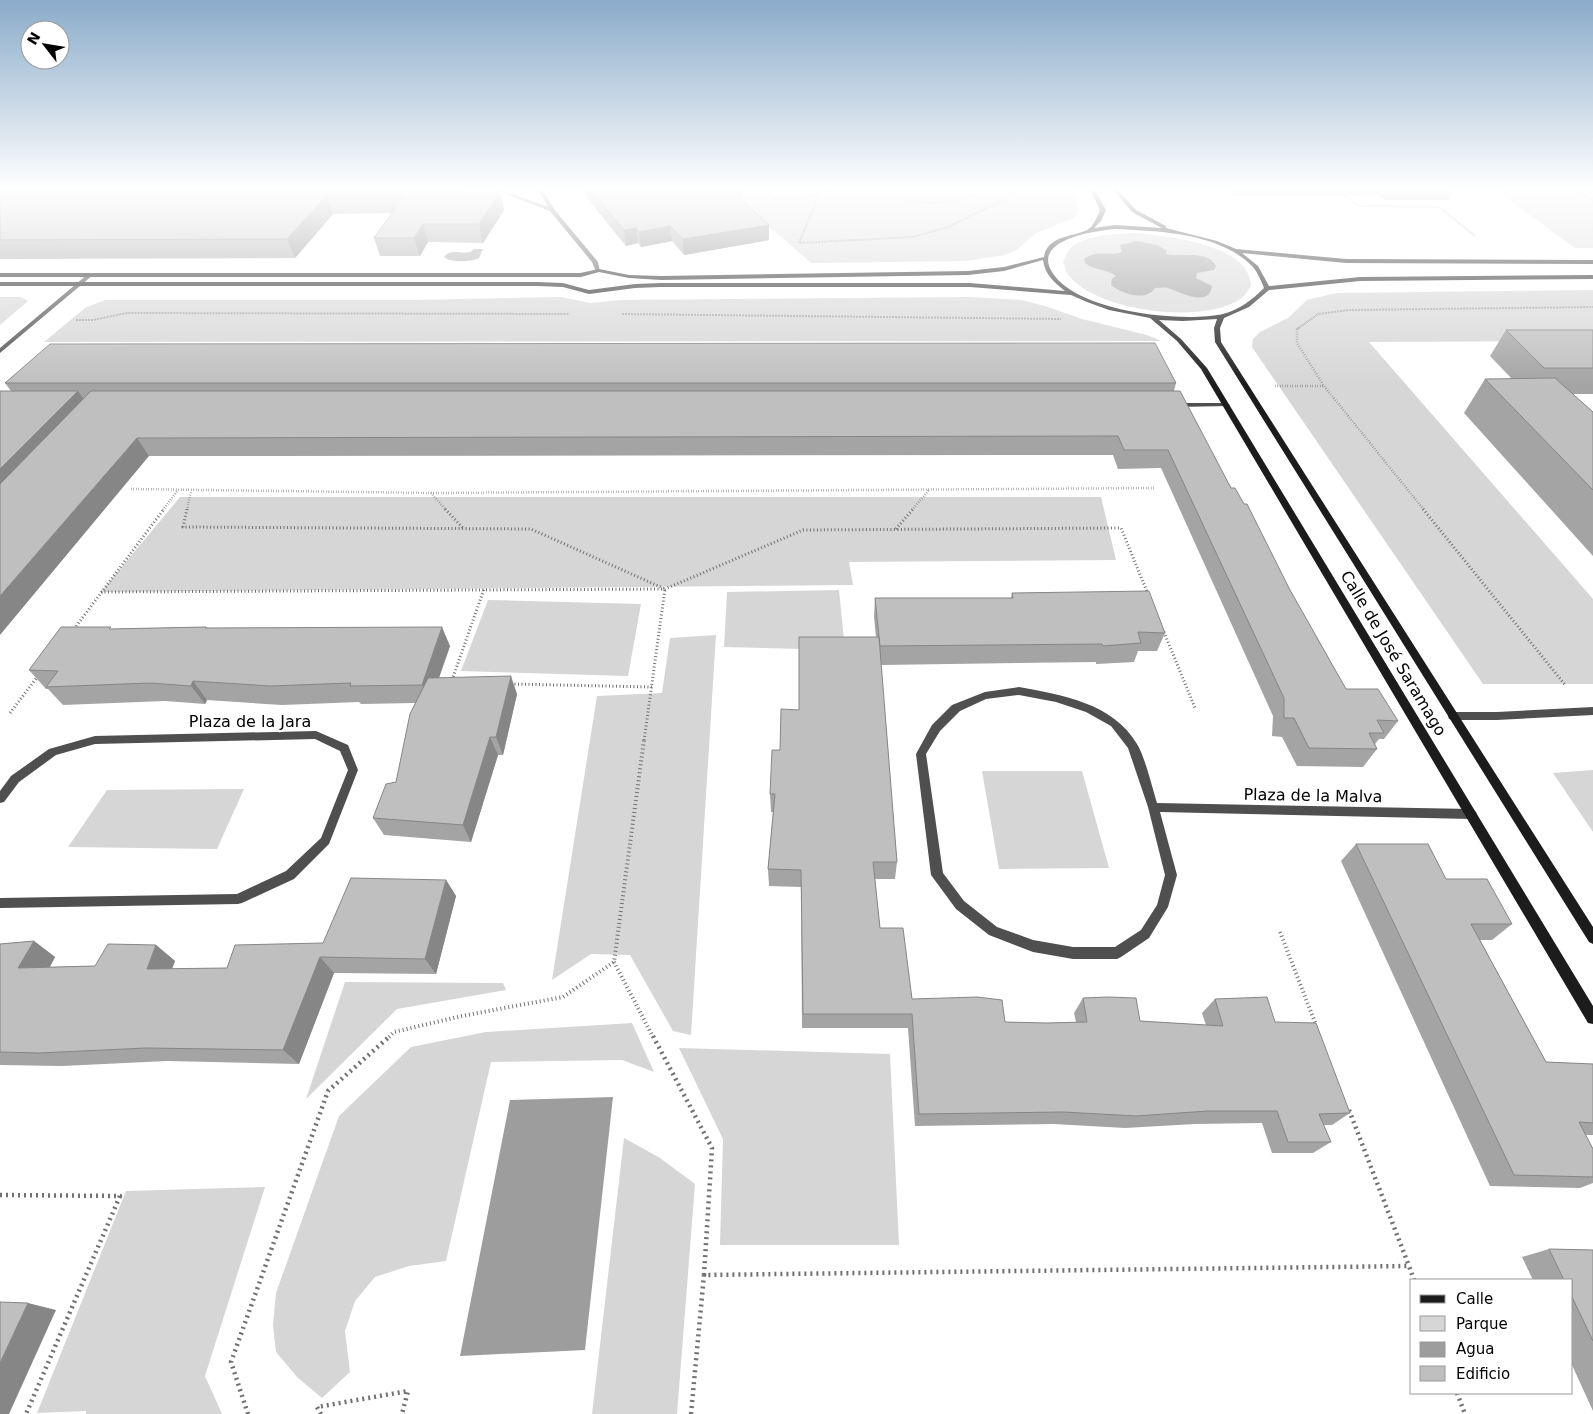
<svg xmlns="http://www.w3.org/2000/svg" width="1593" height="1414" viewBox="0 0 1593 1414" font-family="'DejaVu Sans',sans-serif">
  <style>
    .green { fill: #d6d6d6 }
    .water { fill: #9d9d9d }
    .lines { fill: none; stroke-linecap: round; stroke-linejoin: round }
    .path-far4 { stroke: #717171; stroke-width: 2; stroke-dasharray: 0.5 1; stroke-linecap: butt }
    .path-far3 { stroke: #717171; stroke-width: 2.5; stroke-dasharray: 0.5 2; stroke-linecap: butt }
    .path-far2 { stroke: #717171; stroke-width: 3; stroke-dasharray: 1 2.5; stroke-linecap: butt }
    .path-far1 { stroke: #717171; stroke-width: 4; stroke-dasharray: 1 3; stroke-linecap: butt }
    .path { stroke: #717171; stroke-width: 4.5; stroke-dasharray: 2 4; stroke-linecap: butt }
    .street { fill: #4f4f4f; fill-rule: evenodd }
    .secondary { fill: #1c1c1c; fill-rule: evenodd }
    .wall { fill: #a4a4a4 }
    .shaded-wall { fill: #868686 }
    .building { fill: #bfbfbf; stroke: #868686 }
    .labels { text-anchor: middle; stroke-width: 4.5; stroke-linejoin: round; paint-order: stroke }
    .street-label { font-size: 16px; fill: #000; stroke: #fff }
  </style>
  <rect width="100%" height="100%" fill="#fff"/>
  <path class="green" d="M724,187H1070C1076,196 1082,209 1074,218L1036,233L1015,251L1004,255L967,261L811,263Z
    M1491,187H1593V248H1575Z
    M1133,233C1163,235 1235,243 1248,274C1250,277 1250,282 1251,286C1248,290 1245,295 1242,298C1205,325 1098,312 1069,276C1066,273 1065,267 1063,262C1065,259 1066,254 1068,251C1080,235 1115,234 1133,233Z
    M1593,290V341L1369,342L1593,599V684H1483L1252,347L1253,339L1260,332L1288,318L1307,300L1336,293Z
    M0,297H21L28,301L0,325Z
    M561,297L590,303L621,300L970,297L1021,300L1045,306L1082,319L1147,335L1161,341L44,342L85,308L105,300H414Z
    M180,497H1101L1116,560L849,562L853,585L101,592Z
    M839,590L845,650L724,647L727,592Z
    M488,600L641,604L628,676L461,671Z
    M716,635L691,1035L673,1031L630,955L591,954L552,980L597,696L662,693L670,638Z
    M1593,770V832L1553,773Z
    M982,771H1082L1109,868L999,869Z
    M244,789L217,849L68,847L107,790Z
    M345,982L503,983L506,990L397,1009L306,1099Z
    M632,1023L654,1072L622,1060L491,1062L446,1261L409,1266L375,1277L355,1301L345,1331L350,1372L322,1398L297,1377L276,1352L273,1325L276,1293L339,1116L411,1047L486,1032Z
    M679,1048L890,1054L899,1245H720L723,1139Z
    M624,1138L660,1158L695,1184L677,1414H592Z
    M265,1187L205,1376L222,1414H86V1411L37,1413L126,1191Z"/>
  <path class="water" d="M1137,241L1157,245L1167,251L1166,254C1181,258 1207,249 1216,266L1214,270L1197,273L1196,278L1212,286C1209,309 1178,291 1168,288C1164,287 1159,288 1155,288C1146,302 1122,294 1111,285L1112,279L1116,276C1108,269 1095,271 1085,263L1084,259C1097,249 1109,257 1122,252L1120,245Z
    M474,249H483L479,258C471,262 451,263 444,257C452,246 466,258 474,249Z
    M613,1097L585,1350L460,1356L510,1100Z"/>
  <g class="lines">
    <path class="path-far4" d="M766,187L774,198C800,202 812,198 835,187
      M811,187L819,194L799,243L913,237L948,227L1003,200L1020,187
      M901,187V198C930,206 947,203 976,195L975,187
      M1336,187L1358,206L1439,207L1475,236
      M1570,187L1593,201
      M820,194L823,187
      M622,314L1061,319
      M76,320H93L127,313L569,314
      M1297,329L1318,314L1349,310L1593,307"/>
    <path class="path-far3" d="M1299,328L1297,329V343L1324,386L1424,510
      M1275,386H1324
      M131,489L431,493L1156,488
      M431,493L446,510
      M163,510L178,490
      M187,510L191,491
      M912,510L929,490"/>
    <path class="path-far2" d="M187,509L183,527L531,529L665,589L644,741
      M445,509L464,529
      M1423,509L1566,686
      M896,529L913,509
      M101,592L665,589L803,530L1121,528L1148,594
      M74,629L164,509
      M1164,632L1195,708
      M452,680L484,589
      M511,684L652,687
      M10,713L38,676"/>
    <path class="path-far1" d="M1280,932L1316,1025
      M614,962L653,1037
      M389,1037L394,1032L462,1016L563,997L614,962L644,740"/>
    <path class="path" d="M653,1036L712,1148L704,1275
      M1349,1110L1409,1266
      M0,1195L120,1196L26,1414
      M1457,1393L1465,1414
      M248,1414L231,1362L328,1091L390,1036
      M321,1414L317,1407L408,1391L402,1414
      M691,1414L704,1275L1409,1266L1414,1280"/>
    <path class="street" d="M487,187H493L548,207L537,187H541L554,209L598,262L600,272H596L592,262L550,211Z
      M88,274L93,275L0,353V348Z
      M1226,403L1230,405L1228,406L1176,407L1172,405L1176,403Z
      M1019,687C1062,695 1113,703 1137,744C1145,757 1152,787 1157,803L1471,809L1475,811L1477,814L1475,817L1471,819L1160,812L1177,875L1168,907L1149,938L1121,957L1117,959H1073L1033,952L989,935L956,909L931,875L916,754L932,725L952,705L985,692ZM1019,695L1056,702L1086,712L1111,726L1128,748L1148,807L1165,875L1157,905L1141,930L1115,947H1073L1033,940L997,927L964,901L943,873L926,754L940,731L960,711L986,699Z
      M1593,707V715L1497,720H1453L1449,719L1448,716L1449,713L1453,712H1497Z
      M316,731L348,745L358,770L329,844L294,879L242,903L238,904L0,908V898L237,894L286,871L321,838L348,770L340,751L315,739L95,744L56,755L19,782L4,802L0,803V791L11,776L49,749L95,736Z"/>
    <path class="secondary" d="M1089,187H1093L1106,210L1101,221L1094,228L1115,225L1162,228L1132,212L1111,187H1115L1136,210L1166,226V228L1217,241L1236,249L1346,259L1593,260V264L1346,263L1242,253L1258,266L1269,286L1360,277L1593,275V279L1360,281L1269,290L1249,307L1224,318L1220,328L1221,342L1593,927V944L1589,942L1215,342L1214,328L1217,319L1183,321L1159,320L1181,339L1207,368L1593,1006V1024L1588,1023L1201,369L1177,341L1150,318L1109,310L1087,302L1071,295L970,287H660L635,288L589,294L563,287L538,286H0V282H538L563,283L589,290L635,284L660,283H970L1065,291C1054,282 1045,275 1043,260L1004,271L968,275L661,280L629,278L599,272L581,277H0V273H580L599,269L629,275L661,276L968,271L1004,267L1044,257C1047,236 1072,237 1087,230C1094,226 1097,217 1100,210ZM1115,229C1159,231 1221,233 1253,267C1258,273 1261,281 1264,288C1253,299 1239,310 1223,314C1182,323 1080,312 1054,275C1028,240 1094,231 1115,229Z"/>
  </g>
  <path class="wall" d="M0,187L500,192L504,210L483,243L428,242L420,256H380L374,238L392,213L333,214L295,258L0,259Z
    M578,187H740L741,199L769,240L684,255L672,241L641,247L638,243L626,246Z
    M1223,187H1446L1453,192L1449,200H1384L1378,195L1235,196L1229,190H1225Z
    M1506,330H1593V394H1572L1593,412V556L1464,413L1485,379H1512L1490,356Z
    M5,383H1176L1174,391L1231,488L1346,689L1398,721L1384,739H1379L1375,744L1377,749L1363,767L1297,766L1282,737L1272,736L1273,716L1161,468L1118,469L1113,455L149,456L11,391Z
    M1012,593L1165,633L1157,651H1138L1134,662L1096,664V662L881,665L897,862L895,879H875L880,928L912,999L1005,1022L1047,1023L1076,1022L1074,1013L1083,998L1140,1021L1206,1025L1202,1013L1215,999L1275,1022L1350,1113L1332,1125H1323L1331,1142L1313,1153H1272L1262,1123L1195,1124L1125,1128L1054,1124L915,1126L908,1028H802L801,887L769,886L768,869L773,812H771L770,794L780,750L799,710L876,637L874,617L875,598H1011Z
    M206,627L207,628L450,646L439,678L517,694L503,755H498L471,842L384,835L373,818L396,782L415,703L361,704L359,702L282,705L207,700L205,704L165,701L63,705L48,689H46L29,670L113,629Z
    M1356,844L1446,879L1512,924L1492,940H1480L1546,1062L1593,1064V1135H1585L1593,1149V1183L1580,1188L1490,1186L1341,861Z
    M446,880L456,896L436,974L334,973L299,1064L167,1061L62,1066L0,1065V944L34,941L55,957L50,967L95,966L156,945L175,961L172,969L227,968L323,943Z
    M1549,1249L1593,1250V1411L1572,1365V1280H1533L1522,1257Z"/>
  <path class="shaded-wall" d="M448,187H464L449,209L444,192Z
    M737,187H740L741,201L728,188Z
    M500,192L504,210L483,243L479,224Z
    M326,196L333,214L295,258L287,239Z
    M423,224L428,242L420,256L414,238Z
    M769,225V240L684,255L683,239Z
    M670,226L672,241L641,247L639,232Z
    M636,228L638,243L626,246L624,230Z
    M78,391L90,409L0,502V469Z
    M137,438L149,456L0,635V596Z
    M442,627L450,646L430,703L422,685Z
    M511,676L517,694L503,755L496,737Z
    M193,681L207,700L205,704L191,686Z
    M490,737L498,755L471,842L463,825Z
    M446,880L456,896L436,974L425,959Z
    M34,941L55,957L41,983L18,968Z
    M156,945L175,961L166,984L147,969Z
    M320,957L334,973L299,1064L283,1050Z
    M28,1303L56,1310L9,1414H0V1363Z"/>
  <path class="building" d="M0,187H448L444,192H500L479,224H423L414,238H374L405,195L326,196L287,239L0,240Z
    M588,187H737L728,188L769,225L683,239L670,226L639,232L636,228L624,230Z
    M1236,187H1446L1453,192H1388L1381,187L1238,188Z
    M1506,330H1593V368H1544Z
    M1155,343L1176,383H5L50,344Z
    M1555,378L1593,412V490L1485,379Z
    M0,391H78L0,469Z
    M91,391H1180L1231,488H1235L1244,504H1247L1290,590L1346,689H1378L1398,721L1377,720L1384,733H1369L1377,749L1309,748L1294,718H1284V698L1168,450H1124L1118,436L137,438L0,596V484Z
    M1149,591L1165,633L1138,632L1141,643L1103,646L1102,644L880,646L875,598H1013L1012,593Z
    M61,627H111L109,629L206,627L205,628L442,627L422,685L350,686L351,683L270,686L193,681L191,686L150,683L46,687L58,671L29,670Z
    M799,637H879L897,862H873L880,928H903L912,999L977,997L1002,1000L1005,1022L1047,1023L1087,1022L1083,998L1108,997L1136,998L1140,1021L1223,1026L1215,999L1267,997L1275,1022L1316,1023L1350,1113L1319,1114L1331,1142H1288L1277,1111H1208L1136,1116L1063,1112L919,1114L912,1014H803L801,870L768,869L775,794H770L772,750H780L781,709L799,710Z
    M511,676L496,737H490L463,825L373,818L386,784L396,782L410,714L428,678Z
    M1356,844H1428L1446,879H1487L1512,924H1471L1546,1062L1593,1064V1123L1579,1122L1593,1149V1177L1514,1175Z
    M351,878L446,880L425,959L320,957L283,1050L146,1048L39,1053L0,1052V944L34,941L18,968L95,966L108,944L156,945L147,969L227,968L235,945L323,943Z
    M1549,1249L1593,1250V1341L1572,1297V1280H1564Z
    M0,1302L28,1303L0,1363Z"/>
  <linearGradient id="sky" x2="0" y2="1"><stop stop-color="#8aabca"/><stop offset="0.49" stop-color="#fff"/><stop offset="1" stop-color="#fff" stop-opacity="0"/></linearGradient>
  <rect width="1593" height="385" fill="url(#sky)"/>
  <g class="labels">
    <g class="street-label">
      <text transform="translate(1394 653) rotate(59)" y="6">Calle de José Saramago</text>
      <text x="250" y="727">Plaza de la Jara</text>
      <text transform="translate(1313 795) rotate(1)" y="6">Plaza de la Malva</text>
    </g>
  </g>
  <rect x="1410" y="1279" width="162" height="115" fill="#ffffff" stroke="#999999"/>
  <rect x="1420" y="1295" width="25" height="8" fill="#1c1c1c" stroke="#999999"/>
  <text x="1456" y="1304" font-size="15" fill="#000000">Calle</text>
  <rect x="1420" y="1316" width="25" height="15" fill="#d6d6d6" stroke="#999999"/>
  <text x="1456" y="1329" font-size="15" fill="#000000">Parque</text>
  <rect x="1420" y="1342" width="25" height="15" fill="#9d9d9d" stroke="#999999"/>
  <text x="1456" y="1354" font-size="15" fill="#000000">Agua</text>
  <rect x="1420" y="1366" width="25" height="15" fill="#bfbfbf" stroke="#999999"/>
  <text x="1456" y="1379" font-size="15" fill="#000000">Edificio</text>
  <g transform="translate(45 45) rotate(301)"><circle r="24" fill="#ffffff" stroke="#999999"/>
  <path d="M0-4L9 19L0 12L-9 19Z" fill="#000000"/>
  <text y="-8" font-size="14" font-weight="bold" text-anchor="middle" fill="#000000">N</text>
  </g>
</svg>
